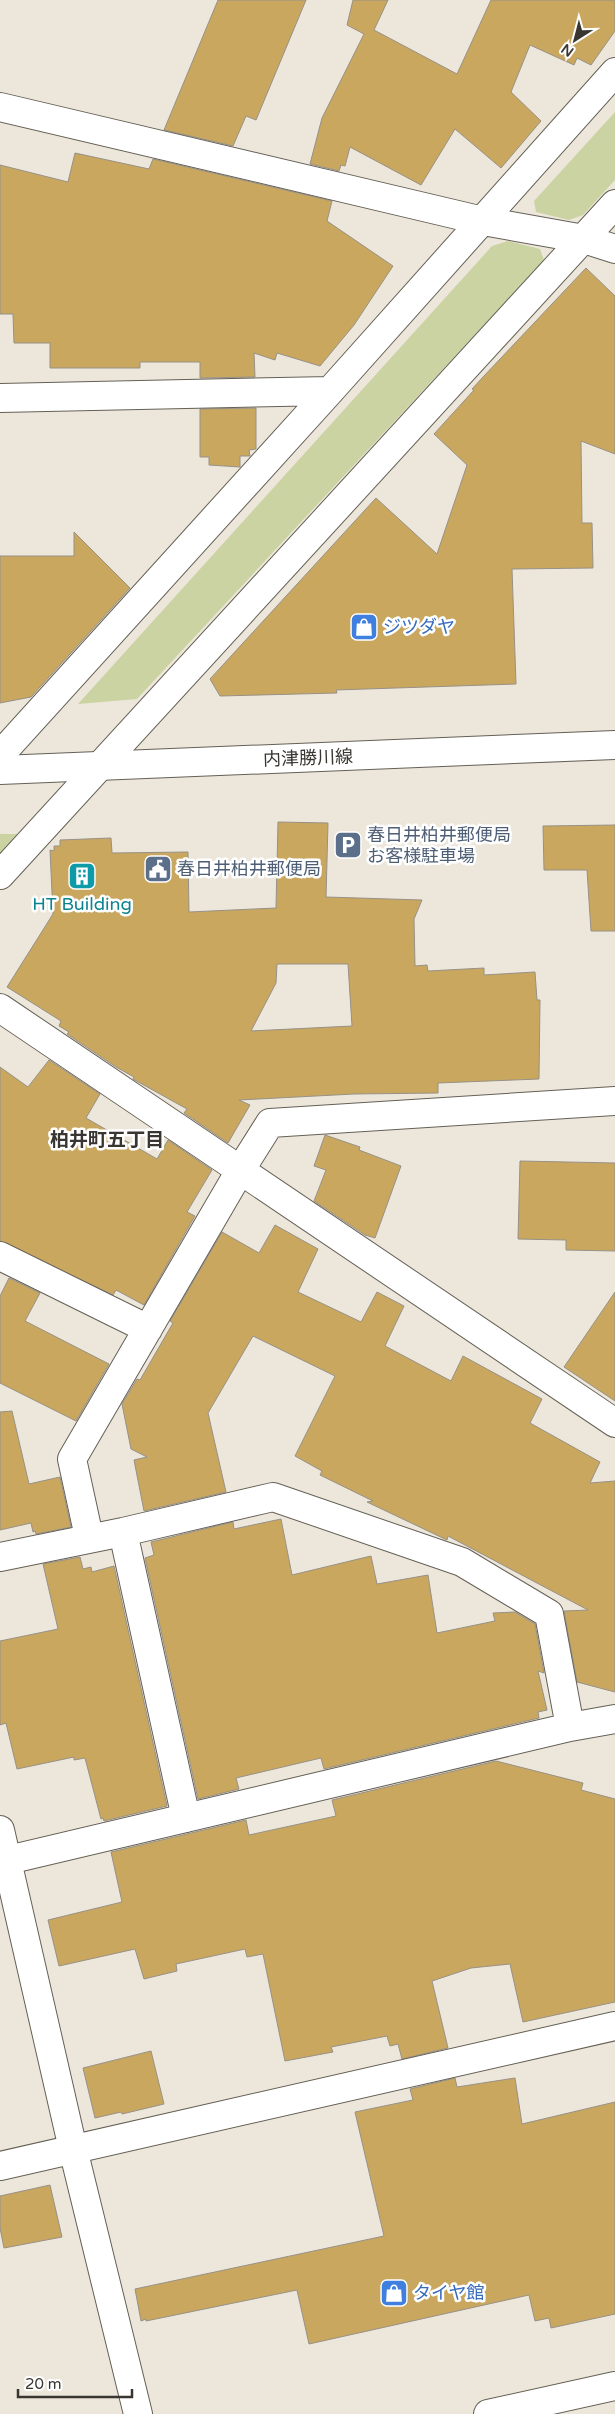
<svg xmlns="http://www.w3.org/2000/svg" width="615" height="2414" viewBox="0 0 615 2414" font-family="'Varela Round','Noto Sans JP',sans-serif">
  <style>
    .green { fill: #ccd3a2 }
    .building { fill: #c9a75f; stroke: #979186; fill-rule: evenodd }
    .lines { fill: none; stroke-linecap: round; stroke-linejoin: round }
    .street-casing { stroke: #656056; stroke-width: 30 }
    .secondary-casing { stroke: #656056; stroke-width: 30 }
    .highway-casing { stroke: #656056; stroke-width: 30 }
    .street { stroke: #fff; stroke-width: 28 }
    .secondary { stroke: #fff; stroke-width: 28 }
    .highway { stroke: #fff; stroke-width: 28 }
    .labels { text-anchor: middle; stroke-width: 5; stroke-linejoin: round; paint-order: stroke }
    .shop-label { font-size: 18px; fill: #366cbe; stroke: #fff; text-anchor: start }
    .street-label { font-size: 18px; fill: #393632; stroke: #fff }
    .service-label { font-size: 18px; fill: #4e5e75; stroke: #fff; text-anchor: start }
    .culture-label { font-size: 18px; fill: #0d838f; stroke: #fff }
    .neighbourhood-label { font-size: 19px; font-weight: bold; fill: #393632; stroke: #fff }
  </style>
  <rect width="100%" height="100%" fill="#ede7db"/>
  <path class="green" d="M615,112V180L583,215L569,220L536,212L534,201Z
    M508,241L540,249L544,260L137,699L78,704L492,246Z
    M0,834H18L0,854Z"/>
  <path class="building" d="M218,0H306L256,120L246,116L233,146L164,130Z
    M353,0H388L374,30L457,74L491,0H615V31L591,65L577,58L574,65L530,45L511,92L541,121L501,168L455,129L421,185L350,147L345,166L341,165L339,171L310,164L322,118L364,34L347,25Z
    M75,153L149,169L153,159L332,201L327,221L393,266L354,325L320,366L277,353L275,360L254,353L255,377L200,378V362H140V368H50V343H14L13,314H0V165L68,182Z
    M586,268L615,296V454L581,441L582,523H592L593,568L512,569L516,684L336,690L337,693L220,696L210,679L376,498L437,554L467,465L434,434L474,390L472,389L483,377Z
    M256,408V449L249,450L250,456H240V467L209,465V457H200V409Z
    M74,532L130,588L31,697L0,703V556H74Z
    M278,822L328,823L326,897L422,900L414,919L415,966L427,965L428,971L484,968V975L535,972L537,1000H540L539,1079L438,1083V1093L354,1094L239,1100L250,1105L228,1143L184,1113L187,1109L133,1079L134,1077L116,1067L67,1034L69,1032L59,1026L61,1021L7,987L53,914L50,850L54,851V846H60V840L111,838L112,853L188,852L189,912L276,908ZM277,964H348L352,1026L251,1031L276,983Z
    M615,825V931H591L587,870H544L543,826Z
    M49,1060L100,1094L86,1118L157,1159L168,1140L212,1170L187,1212L195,1216L144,1305L116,1290L113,1295L0,1241V1067L28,1087Z
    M325,1135L360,1147L359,1150L401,1166L375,1238L365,1235L314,1201L326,1170L314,1166Z
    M520,1161L615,1163V1251L566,1250V1240L518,1239Z
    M275,1225L318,1249L298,1292L361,1322L377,1292L404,1306L385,1346L451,1381L463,1356L542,1399L530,1423L600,1462L590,1483L615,1481V1692L577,1682L564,1611L588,1610L448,1536L447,1540L367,1502L373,1501L320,1475L322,1471L295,1456L335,1376L253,1336L208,1413L226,1492L144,1511L134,1460L147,1457L131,1449L122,1404L137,1379L140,1380L173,1323L170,1321L222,1232L259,1253Z
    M9,1278L40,1293L25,1321L109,1364L76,1421L0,1383V1296Z
    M615,1292V1401L564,1367Z
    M12,1411L29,1484L60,1477L71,1527L36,1534L35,1531L33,1532L31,1523L0,1530V1412Z
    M281,1519L292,1575L371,1556L377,1584L428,1575L437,1633L495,1621L493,1613L515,1612L535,1624L544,1673L538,1671L547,1710L538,1712L539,1718L324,1769L321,1758L236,1778L239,1789L198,1799L145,1558L154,1555L151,1542L233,1522L234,1529Z
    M80,1557L83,1569L91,1567L92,1572L114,1566L167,1806L104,1821L103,1818L101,1819L85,1758L74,1760V1757L17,1769L6,1723L0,1725V1641L58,1629L43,1564Z
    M496,1761L583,1783L581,1790L615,1799V2002L523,2022L510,1964L471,1968L432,1981L448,2048L402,2059L398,2044L390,2046L387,2036L331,2047L333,2052L285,2061L263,1954L247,1957L245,1949L176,1964L177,1971L144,1979L135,1949L59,1966L48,1920L122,1902L111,1852L246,1820L249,1835L336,1816L332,1800Z
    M151,2051L164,2104L122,2114L121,2112L95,2118L83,2068Z
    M455,2078L457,2087L515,2078L522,2124L615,2102V2314L551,2328L549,2318L535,2321L529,2295L309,2344L297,2290L146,2321V2319L141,2321L135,2289L384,2236L355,2112L413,2100L410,2089Z
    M50,2185L62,2237L4,2248L0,2228V2196Z"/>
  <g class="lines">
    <g class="street-casing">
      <path id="street" d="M0,107L483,221L584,239L615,249
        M0,398L330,391
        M0,755L330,391L615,72
        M0,875L615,204
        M0,1008L615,1423
        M0,1256L148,1329
        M123,1532L186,1818
        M89,1537L72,1459L241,1169L270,1123L615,1101
        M0,1557L123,1532L273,1497L462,1562L549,1614L570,1727
        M0,1830L73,2149L138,2414
        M0,1862L570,1727L615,1719
        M0,2166L615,2026"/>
    </g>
    <g class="secondary-casing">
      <path id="secondary" d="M0,770L615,745"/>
    </g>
    <g class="highway-casing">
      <path id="highway" d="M488,2414L615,2386"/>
    </g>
    <use href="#street" class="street"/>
    <use href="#secondary" class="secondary"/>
    <use href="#highway" class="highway"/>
  </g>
  <defs>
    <g id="shop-square" transform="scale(1.4375)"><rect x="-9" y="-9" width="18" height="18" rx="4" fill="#3f7fe0" stroke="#fff"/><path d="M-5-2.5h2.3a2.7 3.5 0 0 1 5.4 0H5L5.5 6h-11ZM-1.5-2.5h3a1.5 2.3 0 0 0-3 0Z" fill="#fff"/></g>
    <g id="parking-square" transform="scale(1.4375)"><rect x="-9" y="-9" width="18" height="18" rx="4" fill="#5c6f8a" stroke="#fff"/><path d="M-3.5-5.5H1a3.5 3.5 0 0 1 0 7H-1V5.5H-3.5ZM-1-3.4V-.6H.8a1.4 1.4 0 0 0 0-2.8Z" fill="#fff"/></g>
    <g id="civic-square" transform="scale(1.4375)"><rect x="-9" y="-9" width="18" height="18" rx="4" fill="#5c6f8a" stroke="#fff"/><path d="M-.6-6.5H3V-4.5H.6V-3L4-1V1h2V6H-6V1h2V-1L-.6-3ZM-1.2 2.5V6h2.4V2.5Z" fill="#fff"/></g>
    <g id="building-square" transform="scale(1.4375)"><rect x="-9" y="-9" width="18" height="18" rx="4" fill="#0f9aa8" stroke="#fff"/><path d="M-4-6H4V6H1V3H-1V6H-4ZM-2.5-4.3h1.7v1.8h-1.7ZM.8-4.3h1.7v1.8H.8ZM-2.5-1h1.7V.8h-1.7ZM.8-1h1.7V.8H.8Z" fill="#fff"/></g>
  </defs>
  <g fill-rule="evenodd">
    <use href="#shop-square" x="364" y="627"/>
    <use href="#parking-square" x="348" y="845"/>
    <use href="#civic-square" x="158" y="869"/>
    <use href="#building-square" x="82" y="876"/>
    <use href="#shop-square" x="394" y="2293"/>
  </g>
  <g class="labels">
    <g class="shop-label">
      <text x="383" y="633">ジツダヤ</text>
      <text x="413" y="2299">タイヤ館</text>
    </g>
    <g class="street-label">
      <text transform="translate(308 758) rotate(-2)" y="6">内津勝川線</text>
    </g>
    <g class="service-label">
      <text x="367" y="841">春日井柏井郵便局<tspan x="367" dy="21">お客様駐車場</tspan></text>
      <text x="177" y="875">春日井柏井郵便局</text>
    </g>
    <g class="culture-label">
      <text x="82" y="910">HT Building</text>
    </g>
    <g class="neighbourhood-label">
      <text x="107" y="1146">柏井町五丁目</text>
    </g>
  </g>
  <g transform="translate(575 40) rotate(216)" stroke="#ffffff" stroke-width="4" paint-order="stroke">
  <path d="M0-4L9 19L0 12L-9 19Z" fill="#393632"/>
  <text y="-8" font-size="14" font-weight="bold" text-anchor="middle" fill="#393632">N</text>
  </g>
  <path d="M18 2389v8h114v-8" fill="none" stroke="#393632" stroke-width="2.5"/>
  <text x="25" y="2389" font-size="15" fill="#393632" stroke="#ffffff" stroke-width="4" paint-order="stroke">20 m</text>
</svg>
